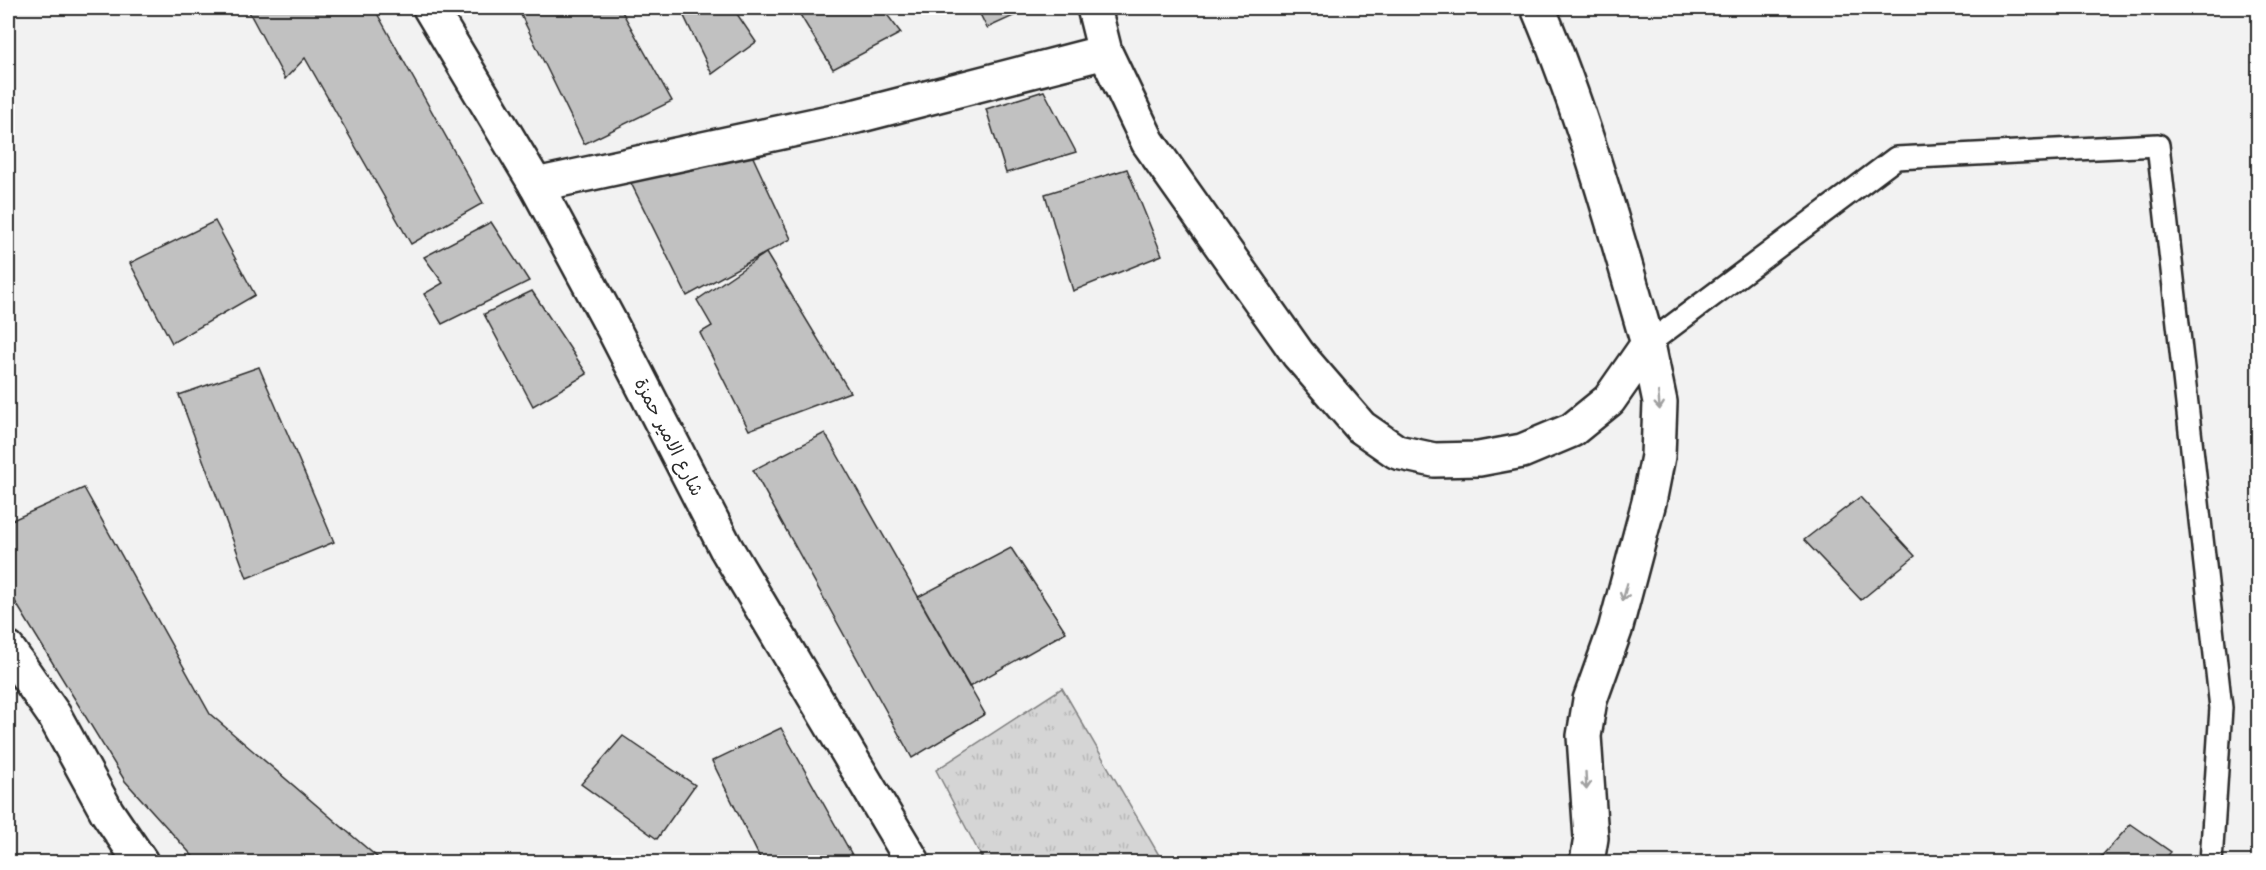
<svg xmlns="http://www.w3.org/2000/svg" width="2266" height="870" viewBox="0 0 2266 870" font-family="'Shantell Sans','Playpen Sans Arabic',sans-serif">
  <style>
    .grass { fill: url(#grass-tufts); stroke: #808080; stroke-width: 1.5 }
    .building { fill: #c1c1c1; stroke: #2b2b2b; stroke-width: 1.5 }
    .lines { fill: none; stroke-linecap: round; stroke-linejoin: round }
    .lane-casing { stroke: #2b2b2b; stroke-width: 26 }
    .street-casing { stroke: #2b2b2b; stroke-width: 38 }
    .secondary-casing { stroke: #2b2b2b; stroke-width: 38 }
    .lane { stroke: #fff; stroke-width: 21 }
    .street { stroke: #fff; stroke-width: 33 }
    .secondary { stroke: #fff; stroke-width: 33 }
    .oneway { stroke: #a0a0a0 }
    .labels { text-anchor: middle; stroke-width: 6; stroke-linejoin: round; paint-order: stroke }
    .street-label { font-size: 18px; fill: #2b2b2b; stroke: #fff }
  </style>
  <defs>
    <pattern id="grass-tufts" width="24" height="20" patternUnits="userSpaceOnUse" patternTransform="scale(1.5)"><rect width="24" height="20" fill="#d5d5d5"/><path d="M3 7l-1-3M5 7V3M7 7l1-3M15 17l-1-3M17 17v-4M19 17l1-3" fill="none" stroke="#b7b7b7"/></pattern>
  </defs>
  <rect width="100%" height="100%" fill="#f2f2f2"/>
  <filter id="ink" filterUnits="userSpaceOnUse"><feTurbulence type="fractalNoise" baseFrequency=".0167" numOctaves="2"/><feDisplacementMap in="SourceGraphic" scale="12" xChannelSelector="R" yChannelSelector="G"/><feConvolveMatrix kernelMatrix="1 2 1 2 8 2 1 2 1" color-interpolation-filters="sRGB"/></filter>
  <g filter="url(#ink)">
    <path class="grass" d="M1062,688L1163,862H984L936,770Z"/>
    <path class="building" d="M247,8H374L483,203L411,244L305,58L285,79Z
      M527,8H620L672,101L584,144L519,11Z
      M696,8H733L756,42L712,74L683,14Z
      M813,8H882L901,33L833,69L799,13Z
      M977,8H1031L987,28Z
      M1044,91L1076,152L1006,173L986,109Z
      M752,155L791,239L687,296L629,179Z
      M1127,169L1162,255L1073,291L1045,194Z
      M215,221L255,295L172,343L130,263Z
      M491,222L529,281L442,324L424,294L443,283L424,257Z
      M766,253L850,392L749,430L700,333L712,326L697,300Z
      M532,291L587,374L533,406L484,314Z
      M259,367L334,542L247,578L179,395Z
      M825,433L985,714L912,758L753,470Z
      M84,488L210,714L377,857L371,862H198L125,781L8,590V522Z
      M1860,497L1915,556L1861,600L1804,540Z
      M1011,548L1066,632L969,687L918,597Z
      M781,728L856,862H762L712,761Z
      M623,736L695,785L657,839L581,784Z
      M2131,824L2171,852L2162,862H2096Z"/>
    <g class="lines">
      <g class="lane-casing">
        <path id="lane" d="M1648,344L1896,158L2158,145L2221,708L2211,862"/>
      </g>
      <g class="street-casing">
        <path id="street" d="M1094,8L1105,52L1148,142L1298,354L1361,427L1397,452L1434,460L1479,459L1522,451L1572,430L1609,400L1648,344C1615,230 1584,116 1538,8
          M536,185L857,116L1105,52
          M8,649L54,715L107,812L141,862
          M1587,862L1591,838L1584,736L1590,700L1615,630L1649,502L1658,456L1660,402L1648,344"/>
      </g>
      <g class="secondary-casing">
        <path id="secondary" d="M430,8L536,185L613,328L726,548L913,862"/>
      </g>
      <use href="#lane" class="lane"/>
      <use href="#street" class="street"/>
      <use href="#secondary" class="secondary"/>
    </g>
    <defs><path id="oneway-shaft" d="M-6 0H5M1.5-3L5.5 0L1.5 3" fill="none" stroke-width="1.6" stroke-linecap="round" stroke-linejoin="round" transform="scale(1.5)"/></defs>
    <g class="oneway">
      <use href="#oneway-shaft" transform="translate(1659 401) rotate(85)"/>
      <use href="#oneway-shaft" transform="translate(1625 592) rotate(105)"/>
      <use href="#oneway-shaft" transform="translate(1586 781) rotate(87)"/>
    </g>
  </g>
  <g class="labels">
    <g class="street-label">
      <text transform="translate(669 437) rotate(63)" y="6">شارع الامير حمزة</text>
    </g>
  </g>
  <rect width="2266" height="870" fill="none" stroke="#fff" stroke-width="30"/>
  <rect x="15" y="15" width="2236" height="840" fill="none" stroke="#2b2b2b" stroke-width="2" filter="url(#ink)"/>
</svg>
